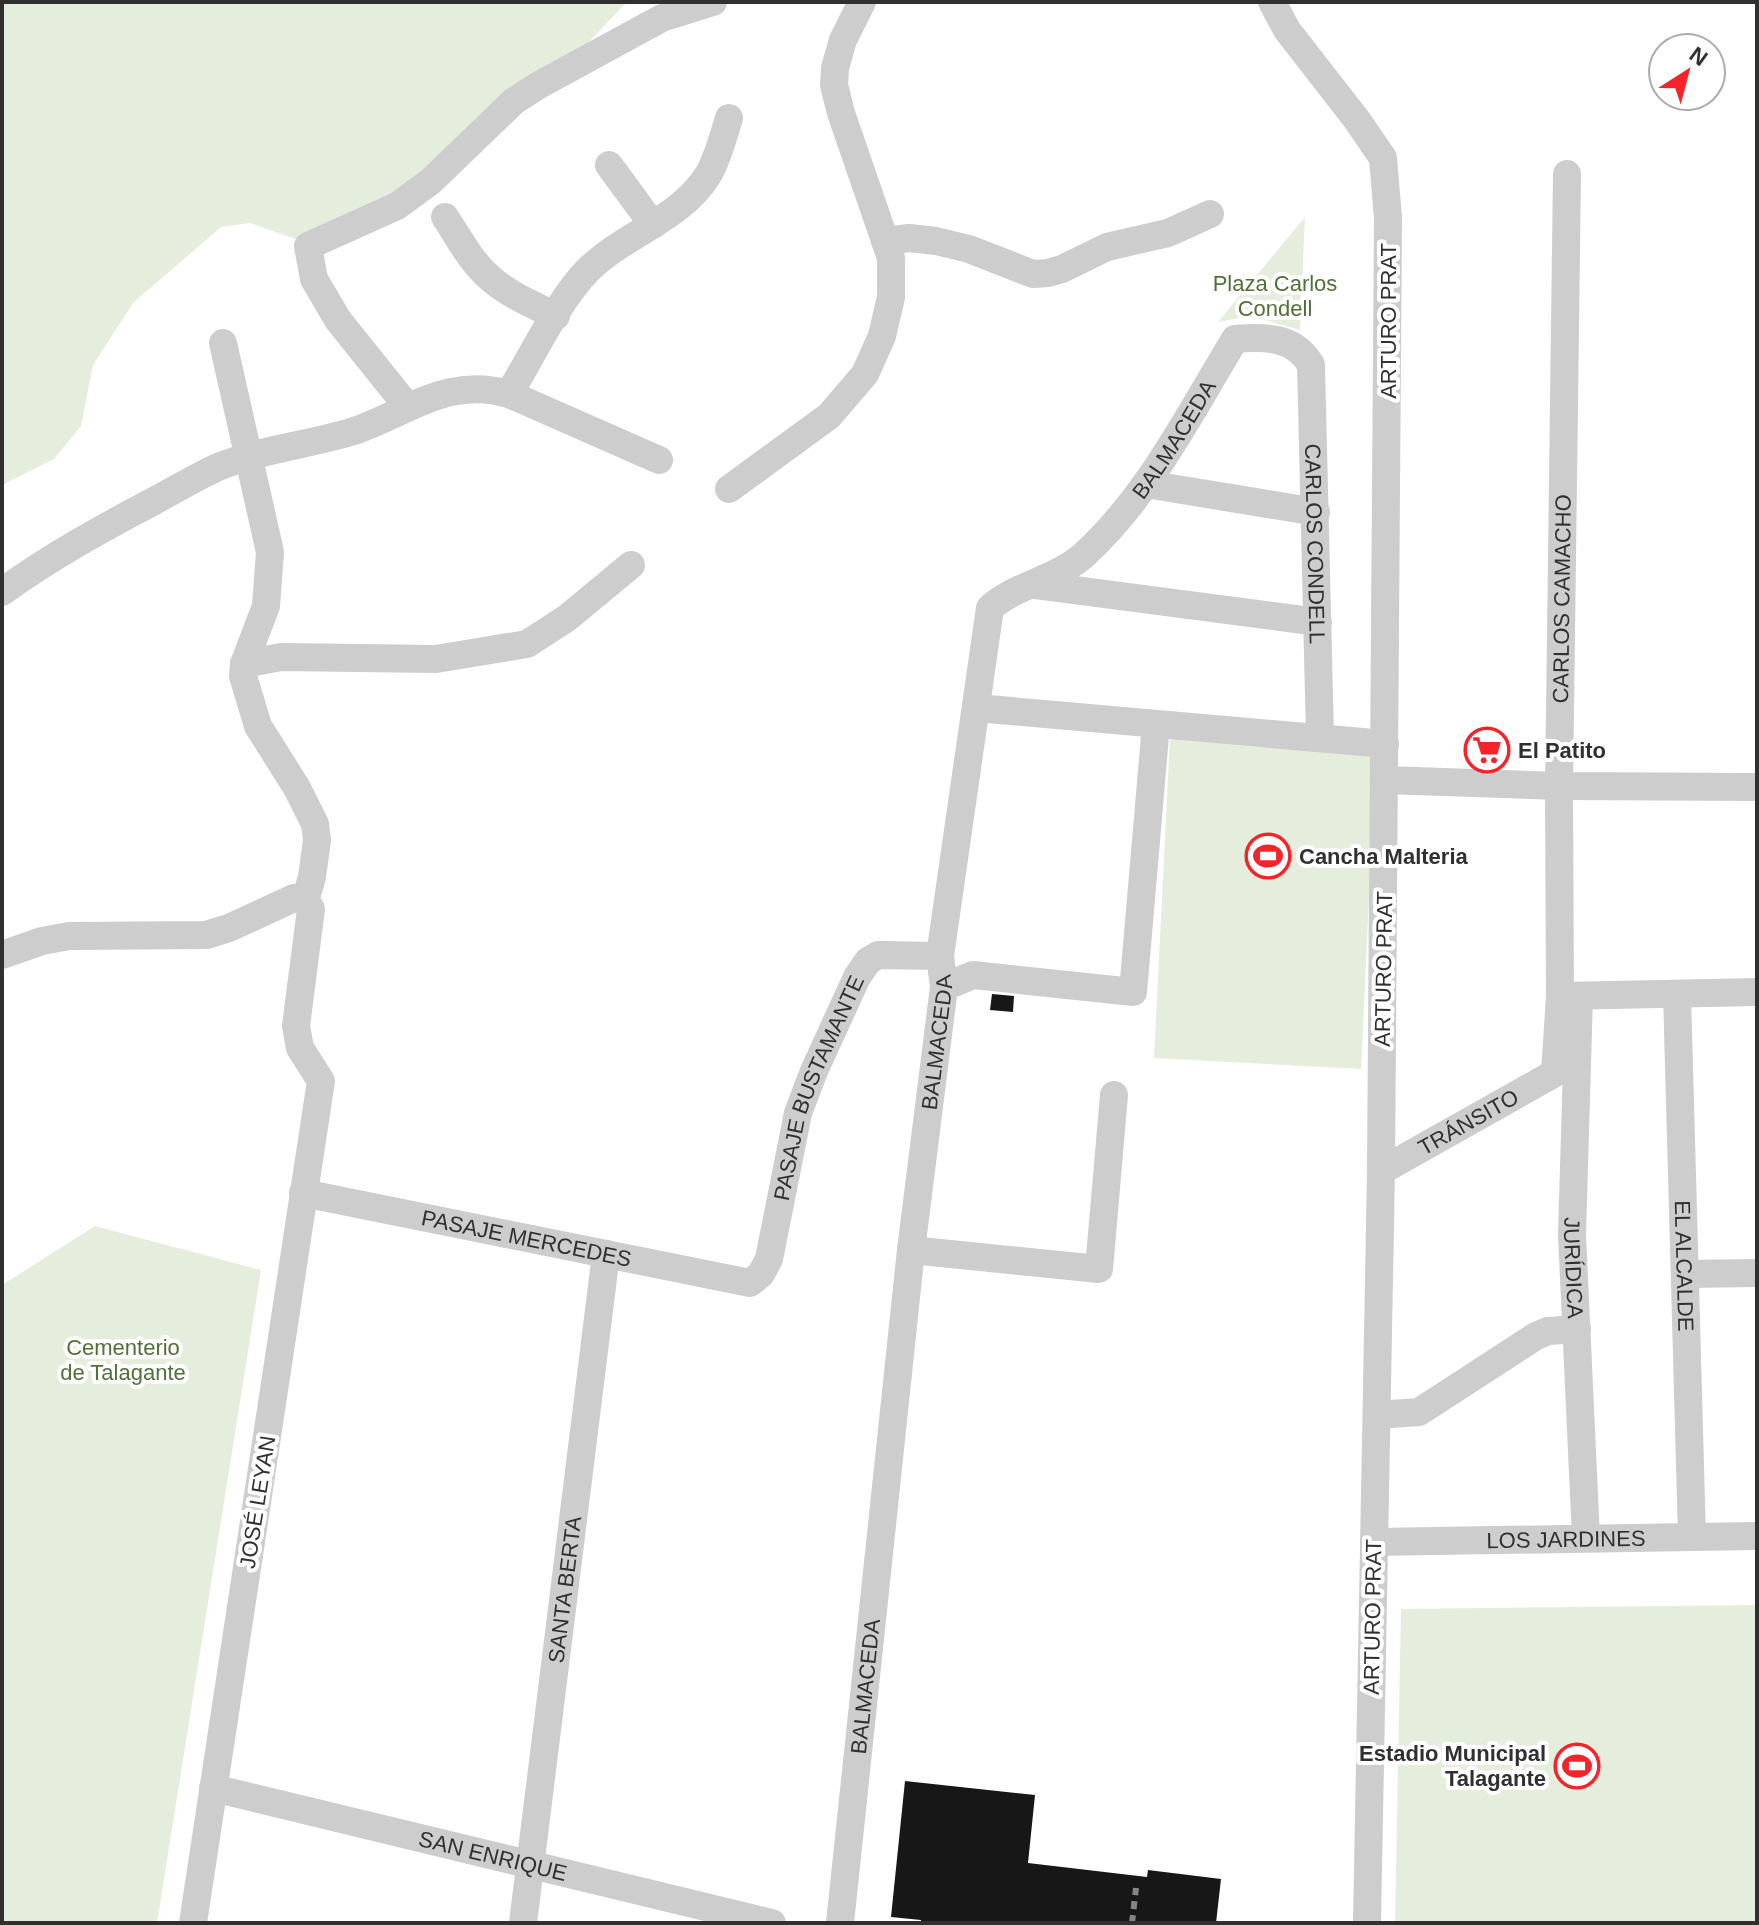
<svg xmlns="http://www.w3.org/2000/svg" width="1759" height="1925" viewBox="0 0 1759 1925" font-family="Helvetica,sans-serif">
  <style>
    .green { fill: #e5eedd }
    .building { fill: #171717 }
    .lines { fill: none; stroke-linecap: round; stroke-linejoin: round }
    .minor { stroke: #cdcdcd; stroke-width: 28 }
    .rail { stroke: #858585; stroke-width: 6; stroke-dasharray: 8 6; stroke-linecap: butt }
    .labels { text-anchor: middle; stroke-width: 8; stroke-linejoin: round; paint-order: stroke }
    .park-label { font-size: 22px; fill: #507038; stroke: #fff }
    .street-label { font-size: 22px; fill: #303030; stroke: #fff }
    .poi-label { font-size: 22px; font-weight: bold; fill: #303030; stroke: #fff; text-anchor: start }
  </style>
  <rect width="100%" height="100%" fill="#fff"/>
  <path class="green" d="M2,2H627L581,50L333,238L296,239L250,223L221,227L133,303L93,365L81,426L54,459L2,485Z
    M1305,217L1300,330L1251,316L1218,322Z
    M1170,737L1376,748L1361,1069L1154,1058Z
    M95,1226L261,1270L157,1923H2V1285Z
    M1757,1605V1923H1395L1401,1609Z"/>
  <path class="building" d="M1496,740L1497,758L1479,759L1478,741Z
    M992,994L1014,996L1013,1012L990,1010Z
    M905,1781L1035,1795L1028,1863L1147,1877L1148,1870L1221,1879L1216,1923H921V1920L891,1917Z"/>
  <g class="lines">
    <g class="minor">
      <path d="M1272,2L1287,30L1357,120L1383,158L1388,218L1381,1171L1367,1923"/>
      <path d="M609,165L653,225"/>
      <path d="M445,217C459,238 471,262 490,278C509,295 534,305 556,316"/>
      <path d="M885,241L909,238L936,241L969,249L1033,274L1048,273L1062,269L1107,247L1168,233L1210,214"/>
      <path d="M223,343L270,552L266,606L244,664L243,676L258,726L297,788L315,824L317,840L312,877L305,901"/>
      <path d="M509,394C531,358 559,299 588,270C624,234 680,220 708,175C718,158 723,137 729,118"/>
      <path d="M407,406L338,320L314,279L308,246L397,206L431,181L514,101L539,85L662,18L713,2"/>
      <path d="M1146,484L1316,512"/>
      <path d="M729,489L829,416L865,374L882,336L891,297V258L841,113L834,85L835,68L843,40L862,2"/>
      <path d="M1036,585L1318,622"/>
      <path d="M2,592C50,557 101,529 154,501C175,490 196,477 218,467C262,449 309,445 354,431C409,412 447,376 509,394L659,460"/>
      <path d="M244,664L281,657L436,659L527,644L567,618L631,565"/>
      <path d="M977,708L1385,744"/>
      <path d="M1385,780L1559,786L1757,787"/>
      <path d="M2,955L42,941L69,936L206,935L229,928L294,898L305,901L311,909L296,1026L300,1048L321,1081L193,1923"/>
      <path d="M944,987L973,975L1133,992L1156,724"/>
      <path id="s1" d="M1677,994L1692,1537"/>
      <path d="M1562,996L1757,992"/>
      <path id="s2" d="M1579,996L1572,1235L1586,1538"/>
      <path id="s3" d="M1381,1171L1555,1073L1560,996L1559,786L1567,174"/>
      <path id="s4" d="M303,1193L750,1283L761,1274L769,1259L798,1113L814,1071L857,977L868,961L878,955L940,956"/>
      <path d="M911,1250L1099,1269L1114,1095"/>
      <path d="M1685,1274L1757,1273"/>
      <path d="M1377,1415L1419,1412L1536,1336L1548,1331L1577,1329"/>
      <path id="s5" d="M1374,1542L1757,1536"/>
      <path id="s6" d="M213,1788L772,1923"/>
      <path id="s7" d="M523,1923L606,1254"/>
      <path id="s8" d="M840,1923L911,1250L944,987L940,956L990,608C1015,585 1058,579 1085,554C1149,495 1190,413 1235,339C1266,336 1295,337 1311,365L1320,737"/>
    </g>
    <path class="rail" d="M1132,1923L1136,1888"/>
  </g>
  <defs>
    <g id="supermarket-ring" transform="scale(2.3)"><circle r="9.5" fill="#fff" stroke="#f62329" stroke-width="1.5"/><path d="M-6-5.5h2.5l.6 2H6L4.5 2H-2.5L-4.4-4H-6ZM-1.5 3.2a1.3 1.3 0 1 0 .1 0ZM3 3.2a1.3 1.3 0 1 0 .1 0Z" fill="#f62329"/></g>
    <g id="stadium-ring" transform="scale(2.3)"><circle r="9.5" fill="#fff" stroke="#f62329" stroke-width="1.5"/><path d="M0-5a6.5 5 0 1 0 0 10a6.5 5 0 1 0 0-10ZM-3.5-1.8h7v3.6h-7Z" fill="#f62329"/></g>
  </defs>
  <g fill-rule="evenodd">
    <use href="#supermarket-ring" x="1487" y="750"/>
    <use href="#stadium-ring" x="1268" y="856"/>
    <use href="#stadium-ring" x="1577" y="1766"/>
  </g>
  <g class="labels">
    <g class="park-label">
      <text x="1275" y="291">Plaza Carlos<tspan x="1275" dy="25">Condell</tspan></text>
      <text x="123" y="1355">Cementerio<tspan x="123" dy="25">de Talagante</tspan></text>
    </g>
    <g class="street-label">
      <text transform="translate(1388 321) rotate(-90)" y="8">ARTURO PRAT</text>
      <text dy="8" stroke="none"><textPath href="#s8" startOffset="1580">BALMACEDA</textPath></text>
      <text dy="8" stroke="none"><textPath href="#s8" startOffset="1962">CARLOS CONDELL</textPath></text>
      <text dy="8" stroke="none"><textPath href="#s3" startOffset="674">CARLOS CAMACHO</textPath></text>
      <text transform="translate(1383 969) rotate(-89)" y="8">ARTURO PRAT</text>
      <text dy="8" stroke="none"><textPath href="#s8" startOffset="886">BALMACEDA</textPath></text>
      <text dy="8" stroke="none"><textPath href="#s4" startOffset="666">PASAJE BUSTAMANTE</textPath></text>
      <text dy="8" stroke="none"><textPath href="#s3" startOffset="100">TRÁNSITO</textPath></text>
      <text dy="8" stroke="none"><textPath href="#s4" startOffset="228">PASAJE MERCEDES</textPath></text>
      <text dy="8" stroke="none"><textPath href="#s1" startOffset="272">EL ALCALDE</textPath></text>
      <text dy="8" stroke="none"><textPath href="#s2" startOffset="272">JURÍDICA</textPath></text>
      <text transform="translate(257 1502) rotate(-81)" y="8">JOSÉ LEYAN</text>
      <text dy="8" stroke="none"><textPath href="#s5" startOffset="192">LOS JARDINES</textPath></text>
      <text dy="8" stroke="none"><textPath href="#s7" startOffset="336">SANTA BERTA</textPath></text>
      <text transform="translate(1372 1617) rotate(-89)" y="8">ARTURO PRAT</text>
      <text dy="8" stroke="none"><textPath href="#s8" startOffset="238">BALMACEDA</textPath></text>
      <text dy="8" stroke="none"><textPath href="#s6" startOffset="288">SAN ENRIQUE</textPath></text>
    </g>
    <g class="poi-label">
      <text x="1518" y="758">El Patito</text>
      <text x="1299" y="864">Cancha Malteria</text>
      <text x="1546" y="1761" text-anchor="end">Estadio Municipal<tspan x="1546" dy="25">Talagante</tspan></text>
    </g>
  </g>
  <rect width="1759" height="1925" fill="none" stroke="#303030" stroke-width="8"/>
  <g transform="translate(1687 72) rotate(36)"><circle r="38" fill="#ffffff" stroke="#acacac" stroke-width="2"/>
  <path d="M0-6L14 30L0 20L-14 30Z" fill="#f62329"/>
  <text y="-12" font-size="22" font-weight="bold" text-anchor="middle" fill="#303030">N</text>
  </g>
</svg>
